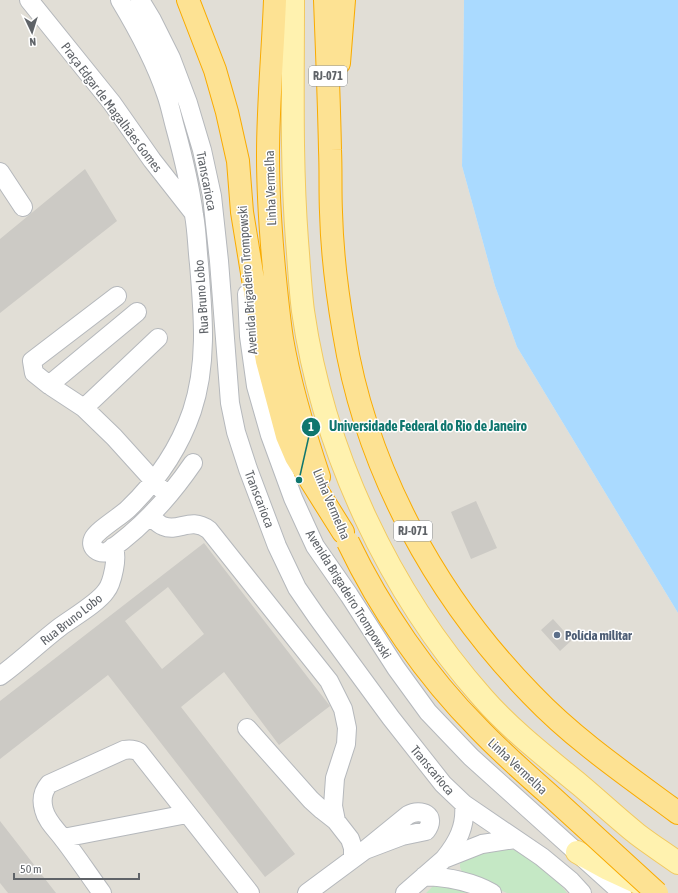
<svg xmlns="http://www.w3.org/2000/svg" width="678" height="893" viewBox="0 0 678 893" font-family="'Asap Condensed',sans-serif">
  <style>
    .education { fill: #e1ded6 }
    .green { fill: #c5e8c5 }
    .water { fill: #aadaff }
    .building { fill: #cccac5; fill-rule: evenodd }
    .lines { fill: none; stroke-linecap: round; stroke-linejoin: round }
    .minor-casing { stroke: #b5b8bc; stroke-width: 20 }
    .major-casing { stroke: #f2c960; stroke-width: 24 }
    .highway-casing { stroke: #f9ab00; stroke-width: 24 }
    .minor { stroke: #fff; stroke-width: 18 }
    .major { stroke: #fff2af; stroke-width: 22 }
    .highway { stroke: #fde293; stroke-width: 22 }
    .highway-bridge-casing { stroke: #f9ab00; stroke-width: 24; stroke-linecap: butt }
    .highway-bridge { stroke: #fde293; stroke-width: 22 }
    .service-dot { fill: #5c6f8a; stroke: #fff; stroke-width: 1.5 }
    .labels { text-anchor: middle; stroke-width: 3; stroke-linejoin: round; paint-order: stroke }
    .shield { fill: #fff; stroke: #8f9295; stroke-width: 1 }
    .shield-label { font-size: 12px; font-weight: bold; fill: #5f6368 }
    .street-label { font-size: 13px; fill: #5f6368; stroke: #fff }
    .service-label { font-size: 13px; font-weight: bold; fill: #4e5e75; stroke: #fff; text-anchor: start }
    .leader { fill: none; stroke: #0f766e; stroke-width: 1.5 }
    .callout-dot { fill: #0f766e; stroke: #fff; stroke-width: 1.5 }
    .mark-label { font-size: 12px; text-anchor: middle; font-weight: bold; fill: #fff }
    .callout-label { font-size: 14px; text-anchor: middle; font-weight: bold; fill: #0f766e; stroke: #fff; stroke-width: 3; stroke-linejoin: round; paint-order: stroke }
  </style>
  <rect width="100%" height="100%" fill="#f1efe8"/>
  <path class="education" d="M0,0H464L462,166L495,286L517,347L678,613V893H0Z"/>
  <path class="green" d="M502,848C506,849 510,849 514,850C533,857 555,877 567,893H507L465,875C445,855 490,851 502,848Z
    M439,885L451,886L472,893H426L432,887Z"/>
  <path class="water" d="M464,0H678V613L517,347L495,286L462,166Z"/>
  <path class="building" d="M85,169L117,221L0,313V239Z
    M476,501L497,548L471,559L451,512Z
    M204,543L330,706L279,745L224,672L181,707L295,854L265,877L108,675L0,759V701ZM168,587L204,634L162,669L125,621Z
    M553,619L572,640L560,651L541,630Z
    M0,821L56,893H8L0,883Z"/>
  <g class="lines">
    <g class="minor-casing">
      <path id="minor" d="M29,0L112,103L152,160L192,211
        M120,0C138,30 155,61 166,94C170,105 172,116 175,127C183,156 190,185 194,215C197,231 197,247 199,264C203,313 208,363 192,411C179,449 157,481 128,509C121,516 96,531 93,539C89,548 99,554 107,552C142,528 169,498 193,463
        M140,0L152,20L171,58L188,103L202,150L212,196L219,261L230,403L236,432L248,469L277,546L297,588L317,617L391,718L443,784L464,804L542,857L571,881L582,893
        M0,172L23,207
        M247,294L249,336L256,386L270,435L293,498L315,546L349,595L396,668L428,712L471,757L622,893
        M117,296L32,361L34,373L49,385L84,408L114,437L162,490
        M49,385L137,312
        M84,408L158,338
        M150,516C154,519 158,524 163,526C179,533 190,516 209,530L329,681L343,709L347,728L346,744L335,778L333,806L336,821L350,839L353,848V858
        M0,676C21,661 39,643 60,627C72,618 98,603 106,591C112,584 119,555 113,547
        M247,728L311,800L322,810L336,821
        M63,838L187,814
        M444,859C458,842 466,826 464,804
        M424,876C449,877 471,881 492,893
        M102,893C89,875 77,857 64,840C57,830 47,822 44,810C41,800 43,791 49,784L124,750C130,749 134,749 139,752L250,893
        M307,893L365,850L408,815C421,808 438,815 426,831L402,836L365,850
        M405,893L444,859L482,844L515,839"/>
    </g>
    <g class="major-casing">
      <path id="major" d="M293,0C293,80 291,161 297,241C299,264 300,288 303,311C323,451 389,592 483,698C511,730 546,757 580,785C599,801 617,818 637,834C650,844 664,853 678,863
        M577,852L608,869L649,888"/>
    </g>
    <g class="highway-casing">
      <path id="highway" d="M188,0L215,70L227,112L238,161L242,212L260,322L267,361L287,436L296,457L343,532
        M275,0C273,52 268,103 268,155C268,196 271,238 275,279C277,299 279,319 282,339C290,386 304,432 319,477
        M325,0C327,50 329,100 330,150C331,171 330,191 331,212C332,252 337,293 344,333C366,469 436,597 532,695C575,740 628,776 678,813
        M339,63L344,0"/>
    </g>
    <use href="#minor" class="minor"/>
    <use href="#major" class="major"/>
    <use href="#highway" class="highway"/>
    <g class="highway-bridge-casing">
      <path id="highway-bridge" d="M348,542C380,609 426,676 479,729C502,753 527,775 552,797C587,829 622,861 657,893"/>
    </g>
    <use href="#highway-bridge" class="highway-bridge"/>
  </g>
  <circle class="service-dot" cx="557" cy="635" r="4"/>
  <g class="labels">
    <g class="shield">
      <rect x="309" y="66" width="38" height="20" rx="3"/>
      <rect x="394" y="521" width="38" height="20" rx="3"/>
    </g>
    <g class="shield-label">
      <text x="328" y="80">RJ-071</text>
      <text x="413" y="535">RJ-071</text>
    </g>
    <g class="street-label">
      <text transform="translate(112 107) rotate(53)" y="5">Praça Edgar de Magalhães Gomes</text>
      <text transform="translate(207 181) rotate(79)" y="5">Transcarioca</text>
      <text transform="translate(270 188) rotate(-92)" y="5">Linha Vermelha</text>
      <text transform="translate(247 280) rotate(-94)" y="5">Avenida Brigadeiro Trompowski</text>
      <text transform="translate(201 297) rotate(-94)" y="5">Rua Bruno Lobo</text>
      <text transform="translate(260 499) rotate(69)" y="5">Transcarioca</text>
      <text transform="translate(332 504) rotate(67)" y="5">Linha Vermelha</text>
      <text transform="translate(349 594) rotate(58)" y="5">Avenida Brigadeiro Trompowski</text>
      <text transform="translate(71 619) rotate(-38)" y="5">Rua Bruno Lobo</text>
      <text transform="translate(518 766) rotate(43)" y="5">Linha Vermelha</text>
      <text transform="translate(433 770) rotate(50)" y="5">Transcarioca</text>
    </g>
    <g class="service-label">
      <text x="565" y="640">Polícia militar</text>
    </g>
  </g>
  <path class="leader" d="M299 480L311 427"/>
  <g class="callout-dot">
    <circle cx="299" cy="480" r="4"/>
    <circle cx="311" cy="427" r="10"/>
  </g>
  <g class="mark-label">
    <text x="311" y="431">1</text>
  </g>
  <g class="callout-label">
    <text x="428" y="431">Universidade Federal do Rio de Janeiro</text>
  </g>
  <g transform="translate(32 32) rotate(176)" stroke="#ffffff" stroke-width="3" paint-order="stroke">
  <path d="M0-3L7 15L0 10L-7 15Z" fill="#5f6368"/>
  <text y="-6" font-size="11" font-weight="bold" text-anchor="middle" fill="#5f6368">N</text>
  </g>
  <path d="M14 873v6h125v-6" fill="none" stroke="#5f6368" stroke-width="2"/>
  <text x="20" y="873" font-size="12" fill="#5f6368" stroke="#ffffff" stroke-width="3" paint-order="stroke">50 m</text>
</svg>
